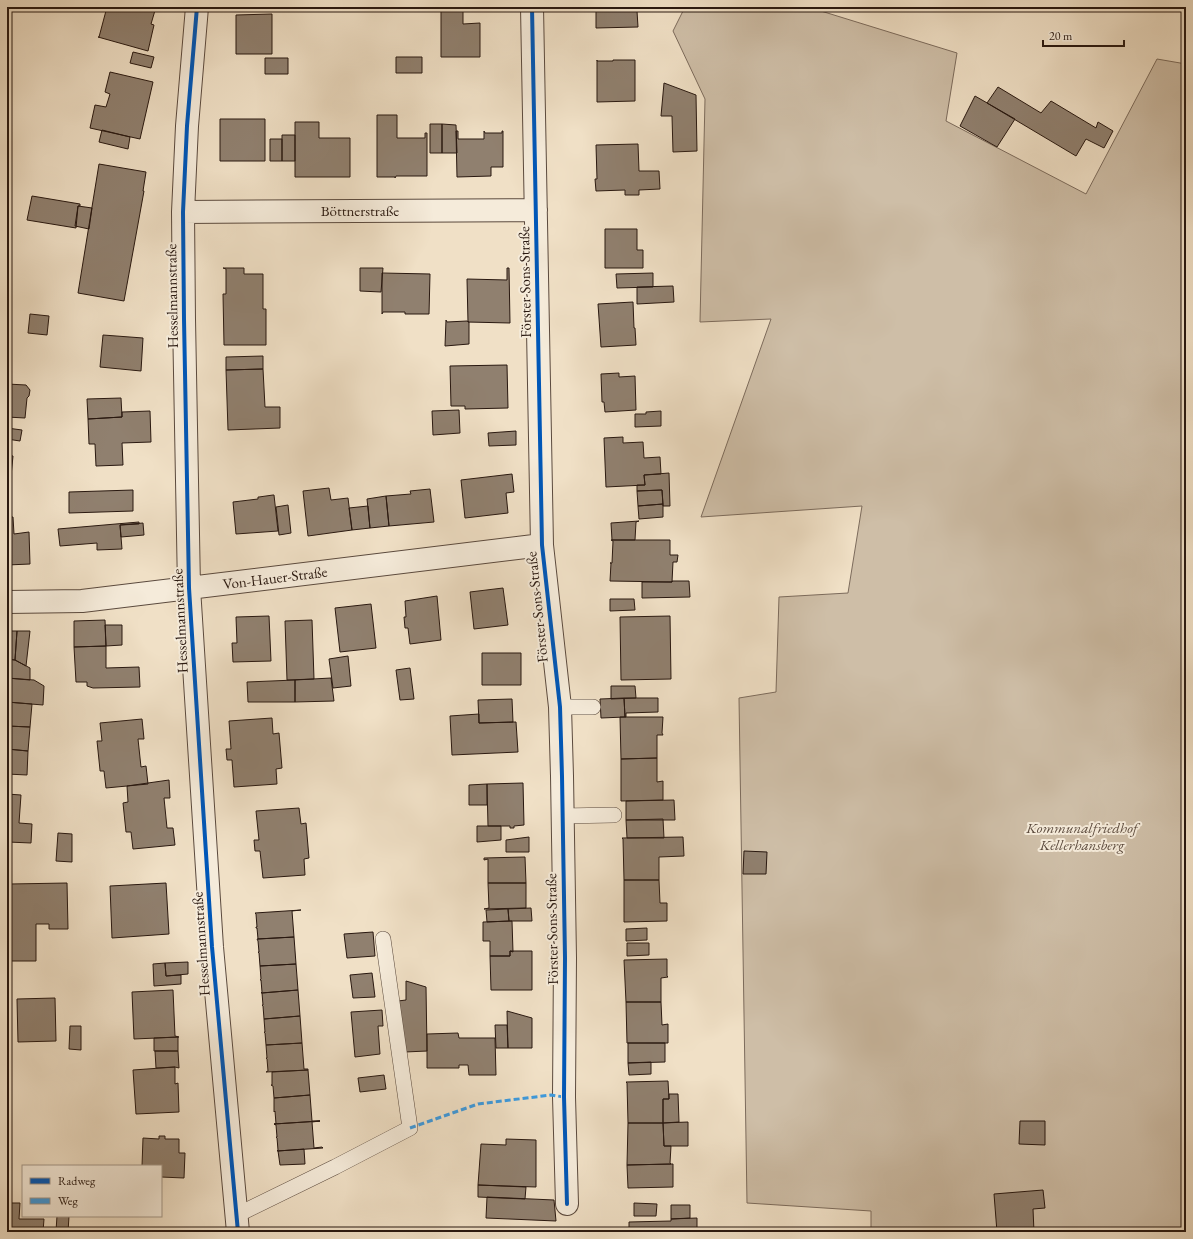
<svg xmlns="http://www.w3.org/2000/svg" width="1193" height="1239" viewBox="0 0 1193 1239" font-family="'EB Garamond',serif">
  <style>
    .green { fill: #cebea7; stroke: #7c6b5c }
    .building { fill: #90806f; stroke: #291810 }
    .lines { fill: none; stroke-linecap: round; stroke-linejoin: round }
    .service-casing { stroke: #5b4a3e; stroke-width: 16 }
    .minor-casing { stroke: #5b4a3e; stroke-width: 24 }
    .service { stroke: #f5ebda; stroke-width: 15 }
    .minor { stroke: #f5ebda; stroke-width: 22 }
    .quiet { stroke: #3d9ade; stroke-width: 3; stroke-dasharray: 6 3; stroke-linecap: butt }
    .cycleway-casing { stroke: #f5ebda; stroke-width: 6 }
    .cycleway { stroke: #0057b8; stroke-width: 4 }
    .labels { text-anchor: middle; stroke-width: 4; stroke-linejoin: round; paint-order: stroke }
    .street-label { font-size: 15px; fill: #291810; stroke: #f5ebda }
    .park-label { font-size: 15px; font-style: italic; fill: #5b4a3d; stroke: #f5ebda }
  </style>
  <rect width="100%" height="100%" fill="#f0e0c6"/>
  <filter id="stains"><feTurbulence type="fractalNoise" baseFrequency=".005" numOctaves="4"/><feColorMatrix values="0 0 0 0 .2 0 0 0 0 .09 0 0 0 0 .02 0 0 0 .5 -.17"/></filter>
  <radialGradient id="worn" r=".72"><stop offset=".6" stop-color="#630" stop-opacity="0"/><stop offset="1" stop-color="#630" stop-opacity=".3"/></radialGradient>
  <path class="green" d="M685,7H808L957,53L946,121L1086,194L1157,59L1186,64V1232H871V1211L747,1203L739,698L776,692L779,597L848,593L862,506L701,517L771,319L700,322L705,99L673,31Z"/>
  <path class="building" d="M107,7H156L151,24L154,25L148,51L98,37H99Z
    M441,7H463V24L480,23V57H441Z
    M596,7H643V11H637L638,27L596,28Z
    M272,14V54H236V15Z
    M133,52L154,57L151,68L130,63Z
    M396,57H422V73H396Z
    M265,58H288V74H265Z
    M597,60V61H613V60H635V101L597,102Z
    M110,72L153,82L140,139L90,128L95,105L106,107L110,94L105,92Z
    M664,83L696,95L697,151L673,152L672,116H661Z
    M998,87L1041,113L1051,101L1096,128L1098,122L1113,131L1104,148L1086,139L1076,156L987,103Z
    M975,96L1015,119L997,147L960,126Z
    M377,115H397V138H425V133H427V176H396L395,178V177H377Z
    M220,119H265V161H220Z
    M295,122H319V138H350V177H295Z
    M430,124H442V153H430Z
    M442,124L456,125L457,153H442Z
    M102,130L130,137L128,149L99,142Z
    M456,131H458V139H484V131L485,133H502V131H503V167H491V176L457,177Z
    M282,135H295V161H282Z
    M270,139H282V161H270Z
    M638,144L639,171H659L660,189L639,190V195H625V190L596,191L595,179H597L596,145Z
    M99,164L146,172L143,191H144L124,301L78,293Z
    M32,196L80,204V206H78L76,228L27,220Z
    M78,206L92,208L89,229L75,226Z
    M605,229H637V250H643V268H605Z
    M223,268H244V274H263V309H266V345H224L223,294H226V269Z
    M360,268H383L381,292L360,291Z
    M507,268H509L510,323L468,322L467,279L507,280Z
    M382,273L430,274L429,314H405V312H383L382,314Z
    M653,273V287L617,288L616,274Z
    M673,286L674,302L637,304V287Z
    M633,302L634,328H635L636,345L601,347L598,304Z
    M30,314L49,316L47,335L28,333Z
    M446,320L447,322L467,321L469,322V344L445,346Z
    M103,335L143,338L141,371L100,367Z
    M263,356V369L226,370V357Z
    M507,365L508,408L465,409V406H451L450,366Z
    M263,369L265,407H280V428L228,430L226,370Z
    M619,373V377L635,376L636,410L605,412L604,402H602L601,374Z
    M7,384L26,385L30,390L29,396L27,398L25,418L7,417Z
    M121,398L122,417L88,419L87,399Z
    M459,410L460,433L433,435L432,411Z
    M150,411L151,442L122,443L123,465L96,466L95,444H89L88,419L122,417V412Z
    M661,411V426L635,427V414H646V412Z
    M7,428L22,430L20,441L7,439Z
    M516,431V445L489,446L488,433Z
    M623,437V443L643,442L644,458L660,457L661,474L644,475L645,485L606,487L604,438Z
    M7,455L13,456L11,476L7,475Z
    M669,473L670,506H663L662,490L637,491V485H645L644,475Z
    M512,474L514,492L506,493L508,513L465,518L461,480Z
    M329,488L331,500L348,498L352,530L308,536L303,491Z
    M430,489L434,522L389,526L386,496L411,494L410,491Z
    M133,490V511L69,513V492Z
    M662,490L663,504L638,506L637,491Z
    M273,495H274L278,531L236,534L233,502L258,499V497H259Z
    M386,496L389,526L370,528L367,499Z
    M663,504V517L639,519L638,506Z
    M288,505L291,533L279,535L276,507Z
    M368,506L370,528L352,530L349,508Z
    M7,517H13L14,534L29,532L30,564L7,565Z
    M639,521L636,522L635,540H612L611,523Z
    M139,522V524L120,525L122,549L97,550V543L60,546L58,529Z
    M143,523L144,535L121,537L120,525Z
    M611,540H670V555H678L677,562H673L672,582L610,581L611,563H610H612L613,541Z
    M672,581H689L690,597L642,598V582H672Z
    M503,588L508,625L474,629L470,592Z
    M437,596L441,640L410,644L408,628H405L404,617H406L405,601Z
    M610,599H634L635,610L610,611Z
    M371,604L376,648L340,652L335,608Z
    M269,616L271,661L233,662L232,643H237L236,617Z
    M670,616L671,679L621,680L620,617Z
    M105,620L106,646L74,647V621Z
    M312,620L314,679L287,680L285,621Z
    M105,625H122V645L106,646Z
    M7,631H17L15,660L7,659Z
    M17,631H30L26,666L15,660Z
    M106,646V668L139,667L140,687L93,688L87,686V682H76L74,647Z
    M482,653H521V685H482Z
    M348,656L351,686L333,688L329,659Z
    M7,659L15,660L30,668V680L7,678Z
    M410,668L414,699L400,700L396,670Z
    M7,678L34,680L44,686L43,705L7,702Z
    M331,678L334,701L295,702V680Z
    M295,680V702H248L247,682Z
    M611,686H635L636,698L611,699Z
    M624,698H658V712L626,713V717H625Z
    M624,698L625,717L601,718L600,699Z
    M512,699L513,722L479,723L478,700Z
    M7,702L32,704L30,727L7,726Z
    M479,714V723L516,722L518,752L452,755L450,716Z
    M620,717H663L662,733L663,735H657V758L621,759Z
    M272,718L273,734L279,733L282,768L276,769L277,784L234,787L232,760H227L226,749H231L229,721Z
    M142,719L144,739H138L141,767L146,766L148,784L106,788L104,771H100V770L97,741H102L100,723Z
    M7,726L30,727L28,751L7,749Z
    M7,749L28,751L27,775L7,774Z
    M657,758V782L663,781V800L621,801V759Z
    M169,780L170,798H164L167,828H173L175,845L133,849L131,832H126L123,803L128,802L127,786Z
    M523,783L524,825L514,826V828H510V826H488L487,784Z
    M487,784V805H469V785Z
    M7,794L21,795L19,823L32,824L31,843L8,842Z
    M674,800L675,820H626V801Z
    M299,808L301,824L306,823L309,858L304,859L305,875L263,878L260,851H255L254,840H259L256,811Z
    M663,819L664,838H627L626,820Z
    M477,826H501V840L477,842Z
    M58,833L72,834V862L56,861Z
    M529,837V852H506V840Z
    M683,837L684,856L659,857V880H624L623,839L622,838Z
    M744,851L767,852L766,874H743Z
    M525,857L526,883H488V859L484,860V858Z
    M624,880H659L660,903H667V921L624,922Z
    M67,883L68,929H49V924H36V961H7V923H11L10,884Z
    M166,883L169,934L112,938L110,886Z
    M488,883H526V908L484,909L489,908Z
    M531,908L532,921H509L508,909Z
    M508,909L509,921L487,922L486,910Z
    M301,910L292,911L294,937L258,939L257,928H256V927H257L256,914L255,913Z
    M512,921L513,952L510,951V956H490V941H483V922Z
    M647,928V940L626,941V929Z
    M373,932L375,956L347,958L344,934Z
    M294,937L296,964L260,966L259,953L258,952H259L258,941L257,939Z
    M627,943H649V955L627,956Z
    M510,951H532V990H491L490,956H510Z
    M667,959V976L668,977L661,978V1002H626L624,960Z
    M188,962V974L166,976L165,963Z
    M165,963L166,976L181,975V984L154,986L153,964Z
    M296,964L298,990L261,993L262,992L261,980H260L261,979L260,966Z
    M372,973L375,997L353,998L350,975Z
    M406,981L426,987L427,1051L405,1052L398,1001L406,1000Z
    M173,990L175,1036L179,1037L134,1039L132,992Z
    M298,990L300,1016L264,1019L263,1006L262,1005H263L262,993Z
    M55,998L56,1041L18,1042L17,999Z
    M626,1002H661L662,1025L668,1024V1043H627Z
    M382,1010L383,1026H378L380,1054L355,1057L351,1012Z
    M507,1011L532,1018V1048H508Z
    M300,1016L302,1043L266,1045L265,1033L264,1032H265L264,1019Z
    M495,1025H507L508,1048H496Z
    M70,1026H81V1050L69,1049Z
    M458,1033L459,1038H495L496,1075H469L468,1065H459V1068H427V1034Z
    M178,1037V1051H154V1038Z
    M302,1043L304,1069H308V1070L266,1072L268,1071L267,1059L266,1058H267L266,1045Z
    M628,1043H665V1062L628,1063Z
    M155,1051H178L179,1068L175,1067L156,1068Z
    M651,1062V1074L629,1075L628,1063Z
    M175,1067V1084L178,1083L179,1112L136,1114L133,1070Z
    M308,1070L310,1095L274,1098L273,1086L271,1085H272V1072Z
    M384,1075L386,1089L360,1092L358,1078Z
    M668,1081L669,1099H663V1123H628L627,1083L626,1082Z
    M669,1094H678L679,1122L663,1123V1099H669Z
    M310,1095L312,1121H320L274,1124H276L275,1111L274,1112V1098Z
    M320,1121L312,1122L314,1148L322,1147L323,1148L277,1151L278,1150L277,1138L276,1137H277L276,1125L274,1124Z
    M1020,1121H1045V1145L1019,1144Z
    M688,1122V1146H664L663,1123Z
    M628,1123H663L664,1146H671L670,1163L671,1164L627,1165Z
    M159,1136H165V1139H179V1153H185L184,1178L161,1177V1166H142L143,1138L159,1139Z
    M506,1139L536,1140V1187L478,1185L481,1144L506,1145Z
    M304,1149L305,1164L280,1165L278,1151Z
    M673,1164V1187L628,1188L627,1165Z
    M478,1185L526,1187L525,1199L478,1197Z
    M1043,1190L1045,1208L1033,1209L1034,1232H997L994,1194Z
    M487,1197L554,1200L556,1221L486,1218Z
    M7,1203H20L19,1219H44L43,1232H7Z
    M634,1203L657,1204L656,1216H634Z
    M671,1205H690V1218L671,1219Z
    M57,1216H69L68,1232L56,1231Z
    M697,1218V1232H629V1222L671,1221V1219Z"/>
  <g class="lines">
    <g class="service-casing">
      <path id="service" d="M560,707H593
        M562,816L614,815
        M237,1215L335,1167L410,1128L383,939"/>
    </g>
    <g class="minor-casing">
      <path id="minor" d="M197,7L187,126L183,212L184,319L189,588L212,947L238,1232
        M532,7L542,545L560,707L562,776L565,958L564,1097L567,1204
        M183,212L536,210
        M7,602L82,601L542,545"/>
    </g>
    <use href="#service" class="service"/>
    <use href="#minor" class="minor"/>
    <path class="quiet" d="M410,1128L478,1104L551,1095L564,1097"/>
    <g class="cycleway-casing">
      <path id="cycleway" d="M197,7L187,126L183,212L184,319L189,588L212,947L238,1232
        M532,7L542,545L560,707L562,776L565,958L564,1097L567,1204"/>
    </g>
    <use href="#cycleway" class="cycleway"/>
  </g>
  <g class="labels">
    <g class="street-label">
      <text x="360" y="216">Böttnerstraße</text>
      <text transform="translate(525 282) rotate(-91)" y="5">Förster-Sons-Straße</text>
      <text transform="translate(172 296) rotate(-91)" y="5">Hesselmannstraße</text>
      <text transform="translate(275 578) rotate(-7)" y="5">Von-Hauer-Straße</text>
      <text transform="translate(537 607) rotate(-96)" y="5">Förster-Sons-Straße</text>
      <text transform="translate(180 621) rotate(-93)" y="5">Hesselmannstraße</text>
      <text transform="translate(552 929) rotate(-91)" y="5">Förster-Sons-Straße</text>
      <text transform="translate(201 944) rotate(-94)" y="5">Hesselmannstraße</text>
    </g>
    <g class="park-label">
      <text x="1082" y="833">Kommunalfriedhof<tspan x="1082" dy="17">Kellerhansberg</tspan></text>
    </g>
  </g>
  <rect width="1193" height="1239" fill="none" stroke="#f0e0c6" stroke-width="24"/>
  <rect x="8" y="8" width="1177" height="1223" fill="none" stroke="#291810" stroke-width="2"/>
  <rect x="12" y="12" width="1169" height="1215" fill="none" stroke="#291810"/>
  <rect x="22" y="1165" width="140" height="52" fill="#f5ebda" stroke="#a39789"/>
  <rect x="30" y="1178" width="20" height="6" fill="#0057b8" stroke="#a39789"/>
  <text x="58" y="1185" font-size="12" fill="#291810">Radweg</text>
  <rect x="30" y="1198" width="20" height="6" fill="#3d9ade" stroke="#a39789"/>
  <text x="58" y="1205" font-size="12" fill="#291810">Weg</text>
  <path d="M1043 40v6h81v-6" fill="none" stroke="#291810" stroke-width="2"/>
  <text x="1049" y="40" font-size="12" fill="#291810" stroke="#f5ebda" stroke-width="3" paint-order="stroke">20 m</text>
  <rect width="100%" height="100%" filter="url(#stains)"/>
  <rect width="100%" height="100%" fill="url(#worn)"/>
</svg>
